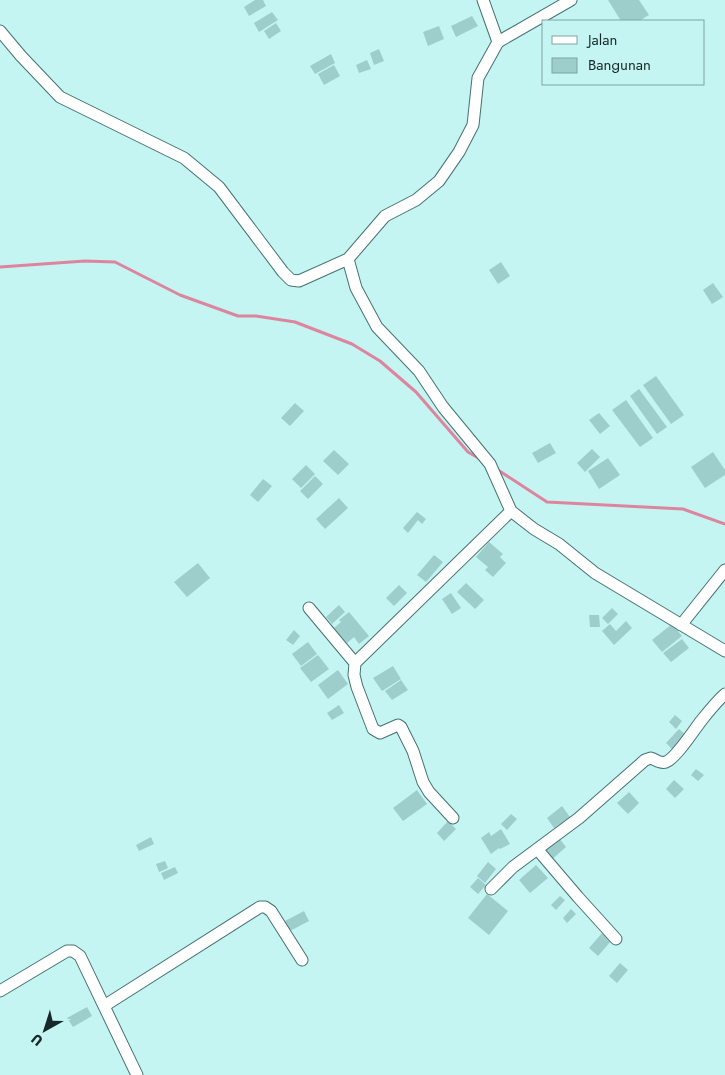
<svg xmlns="http://www.w3.org/2000/svg" width="725" height="1075" viewBox="0 0 725 1075" font-family="Jost,sans-serif">
  <style>
    .lines { fill: none; stroke-linecap: round; stroke-linejoin: round }
    .stream { stroke: #de859e; stroke-width: 3 }
    .building { fill: #9ececc }
    .minor-casing { stroke: #457271; stroke-width: 13 }
    .minor { stroke: #fff; stroke-width: 11 }
  </style>
  <rect width="100%" height="100%" fill="#c4f5f3"/>
  <g class="lines">
    <path class="stream" d="M0,267L85,261L115,262L180,295L238,316H256L295,322L352,344L380,361L416,392L468,452L480,459
      M498,470L547,502L683,509L725,524"/>
  </g>
  <path class="building" d="M255,0H263L266,6L249,16L244,7Z
    M608,0H639L649,15L639,21H621Z
    M272,12L278,20L259,32L254,23Z
    M472,16L478,26L456,37L451,26Z
    M276,23L281,31L269,39L264,31Z
    M439,26L444,39L428,46L423,32Z
    M379,49L384,61L374,65L370,53Z
    M331,54L335,63L315,74L310,66Z
    M367,60L371,69L359,73L356,65Z
    M334,65L340,76L324,85L318,74Z
    M501,262L510,276L498,284L489,270Z
    M713,283L723,297L712,304L703,290Z
    M656,376L684,415L671,424L643,385Z
    M639,389L667,427L657,434L630,396Z
    M626,400L653,438L640,447L612,410Z
    M295,403L304,411L290,426L281,418Z
    M599,413L610,426L600,434L589,420Z
    M550,443L556,453L538,463L532,453Z
    M592,449L600,457L585,472L577,463Z
    M334,450L349,464L338,475L323,461Z
    M713,452L725,470V475L705,488L691,467Z
    M608,458L620,475L599,489L588,471Z
    M306,465L315,474L301,488L292,479Z
    M315,476L323,484L308,499L300,491Z
    M263,479L272,486L258,502L250,495Z
    M339,498L348,508L325,529L316,519Z
    M417,512L426,519L422,524L418,520L408,533L403,528Z
    M489,542L503,554L500,557L506,563L493,577L485,570L488,567L476,557Z
    M434,555L443,562L426,582L417,575Z
    M198,563L210,578L187,597L174,582Z
    M466,583L484,600L475,609L457,592Z
    M399,585L407,593L394,606L386,598Z
    M451,593L461,608L452,614L442,599Z
    M339,605L345,612L332,624L326,617Z
    M612,608L618,614L608,624L602,618Z
    M349,612L369,636L359,644L354,637L347,643L334,628L341,622L339,620Z
    M589,615H599L600,627H590Z
    M626,621L632,628L614,645L602,631L610,624L616,631Z
    M672,624L682,636L662,652L652,640Z
    M294,630L300,636L293,645L286,640Z
    M682,639L689,648L671,662L663,653Z
    M308,642L317,654L301,666L292,654Z
    M318,655L329,669L311,682L300,668Z
    M393,666L401,679L382,691L373,678Z
    M338,670L348,684L328,699L318,685Z
    M401,680L408,690L392,700L385,691Z
    M339,705L344,713L332,720L327,713Z
    M675,715L682,721L676,729L669,722Z
    M679,729L686,735L673,750L666,743Z
    M696,769L704,775L698,781L691,775Z
    M674,780L684,789L675,798L666,789Z
    M417,790L427,804L403,821L393,808Z
    M629,792L639,803L628,814L617,803Z
    M562,806L570,817L554,828L547,818Z
    M511,814L517,819L507,830L501,824Z
    M448,821L456,829L444,841L437,833Z
    M501,829L510,844L500,849L499,848L491,854L481,838L489,832L491,836Z
    M151,837L154,844L139,851L136,845Z
    M559,838L566,847L549,862L541,852Z
    M165,861L168,868L159,872L156,864Z
    M488,862L496,869L485,883L477,876Z
    M536,865L548,878L530,893L519,880Z
    M175,867L178,873L164,880L161,873Z
    M478,878L486,885L478,894L470,887Z
    M487,894L508,911L489,935L468,918Z
    M560,896L565,900L556,910L551,905Z
    M571,909L576,914L567,923L563,918Z
    M304,911L309,921L288,932L283,922Z
    M603,932L612,940L598,956L589,948Z
    M620,963L628,970L617,983L609,976Z
    M87,1007L92,1016L73,1027L67,1018Z"/>
  <g class="lines">
    <g class="minor-casing">
      <path id="minor" d="M483,0L498,42L478,78L473,125L459,152L439,181L416,200L385,216L348,259L356,288L377,327L419,371L443,407L490,464L511,511L534,529L559,544L595,573L725,651
        M0,31L21,56L60,97L184,158L219,187L283,272L291,280L299,281L348,259
        M498,42L571,0
        M309,608L355,663
        M681,625L725,570
        M453,818L429,792L423,782L413,751L401,727L398,725L380,733L373,729L357,687L354,675L355,663L511,511
        M537,849L578,897L616,939
        M491,889L513,867L579,818L645,760L651,758C656,760 660,764 666,762C676,758 694,730 701,721C709,711 716,702 725,694
        M0,991L67,951H73L80,956L137,1075
        M104,1006L260,907H265L271,911L302,960"/>
    </g>
    <use href="#minor" class="minor"/>
  </g>
  <rect x="542" y="20" width="162" height="65" fill="#c4f5f3" stroke="#7ea3a2"/>
  <rect x="552" y="36" width="25" height="8" fill="#ffffff" stroke="#7ea3a2"/>
  <text x="588" y="45" font-size="15" fill="#162928">Jalan</text>
  <rect x="552" y="58" width="25" height="15" fill="#9ececc" stroke="#7ea3a2"/>
  <text x="588" y="70" font-size="15" fill="#162928">Bangunan</text>
  <g transform="translate(45 1030) rotate(219)" stroke="#c4f5f3" stroke-width="4" paint-order="stroke">
  <path d="M0-4L9 19L0 12L-9 19Z" fill="#162928"/>
  <text y="-8" font-size="14" font-weight="bold" text-anchor="middle" fill="#162928">U</text>
  </g>
</svg>
